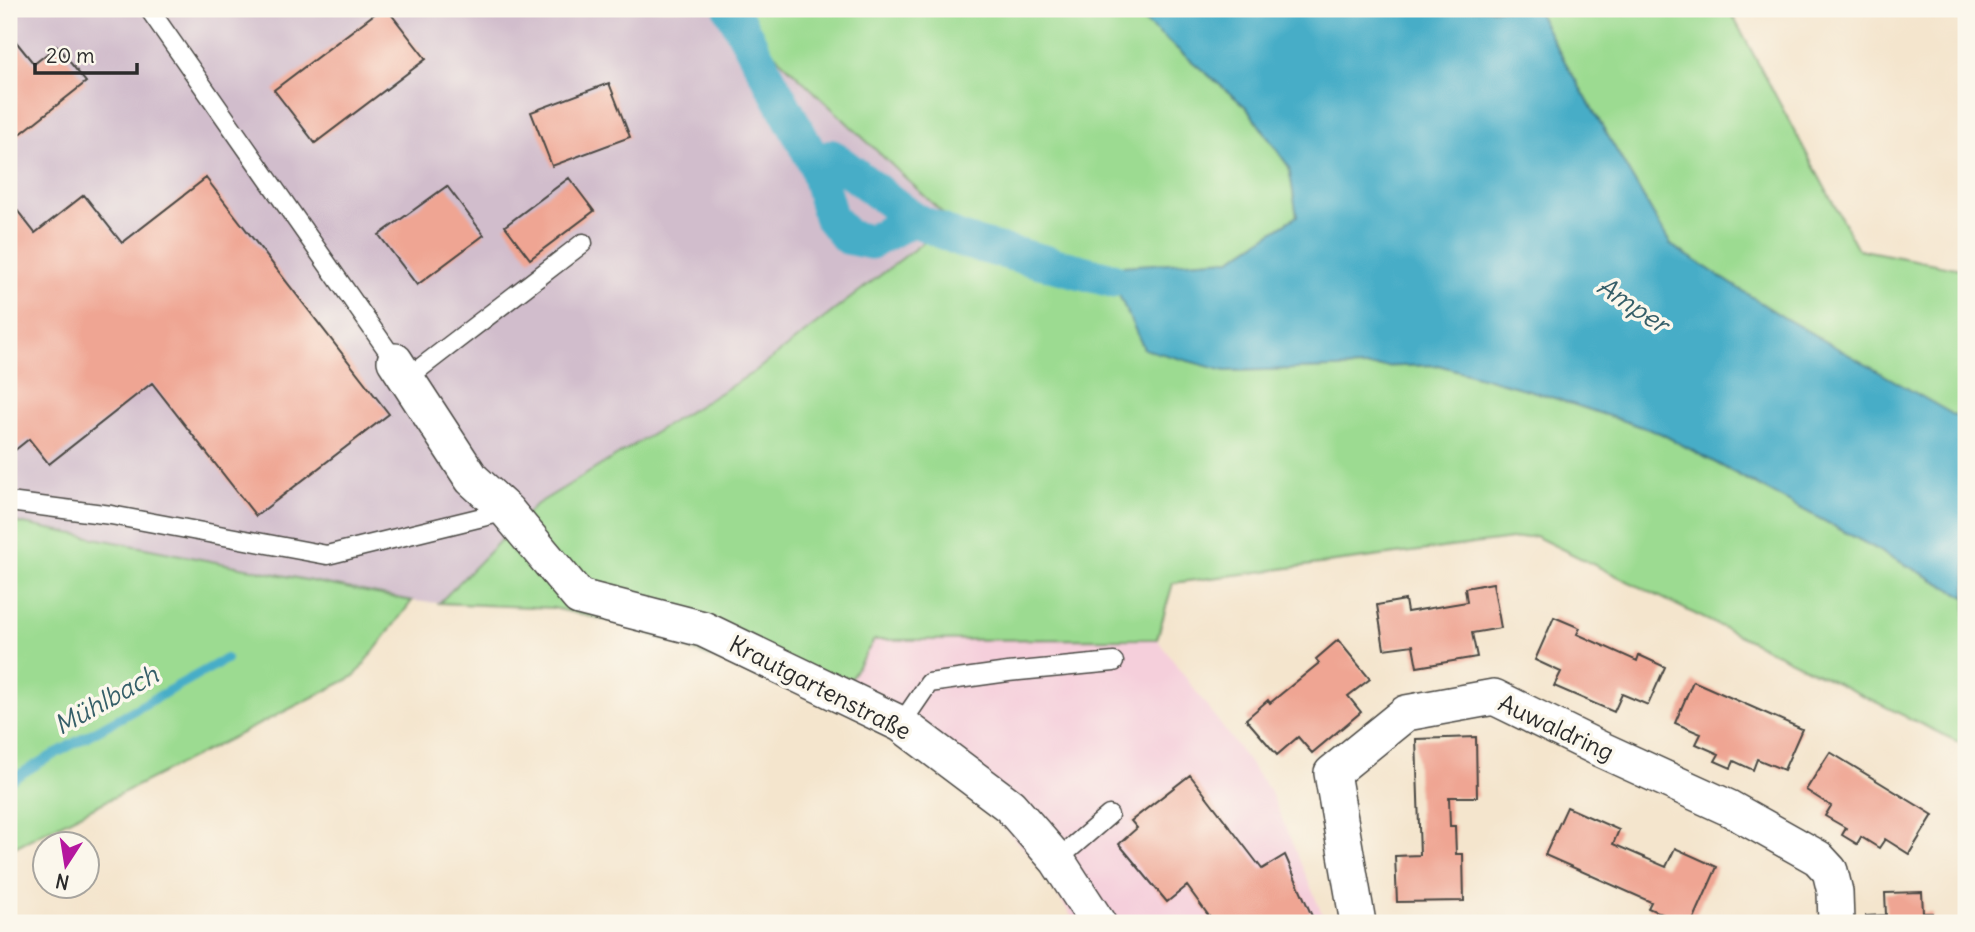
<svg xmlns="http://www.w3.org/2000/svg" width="1975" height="932" viewBox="0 0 1975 932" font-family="Delius,sans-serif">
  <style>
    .built { fill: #f5cfdb }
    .industrial { fill: #d1bdcc }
    .green { fill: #9cdb91; stroke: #64835e; stroke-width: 2 }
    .water { fill: #47adc7; stroke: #396c79; stroke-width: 2 }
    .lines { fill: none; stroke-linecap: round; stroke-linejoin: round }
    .stream { stroke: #47adc7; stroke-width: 10 }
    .canal { stroke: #47adc7; stroke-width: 35 }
    .building { fill: #efa593 }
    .service-casing { stroke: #494743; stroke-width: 21 }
    .minor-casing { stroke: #494743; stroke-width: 38 }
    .service { stroke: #fff; stroke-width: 18 }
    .minor { stroke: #fff; stroke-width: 35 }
    .labels { text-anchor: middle; stroke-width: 7; stroke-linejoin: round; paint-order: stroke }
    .street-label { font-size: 24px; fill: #2b2b2b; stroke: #fbf7ec }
    .water-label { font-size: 26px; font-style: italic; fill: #365f69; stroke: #fbf7ec }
  </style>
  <rect width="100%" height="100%" fill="#fbf7ec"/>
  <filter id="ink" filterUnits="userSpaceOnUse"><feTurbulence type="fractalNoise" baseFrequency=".0143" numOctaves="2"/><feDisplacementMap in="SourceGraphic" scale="14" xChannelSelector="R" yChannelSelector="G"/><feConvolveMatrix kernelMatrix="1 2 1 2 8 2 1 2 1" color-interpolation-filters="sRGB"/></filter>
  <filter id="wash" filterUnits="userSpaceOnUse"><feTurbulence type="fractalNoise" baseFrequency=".00686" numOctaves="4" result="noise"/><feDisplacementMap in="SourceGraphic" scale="28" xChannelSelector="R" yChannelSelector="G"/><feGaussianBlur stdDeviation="1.57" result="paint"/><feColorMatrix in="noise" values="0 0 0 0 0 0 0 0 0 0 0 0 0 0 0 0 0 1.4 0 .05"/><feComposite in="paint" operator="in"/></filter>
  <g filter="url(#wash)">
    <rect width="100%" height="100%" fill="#f4e5cd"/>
    <path class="built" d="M1157,639L1270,791L1326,923H1076L1034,859L979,802L917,754L835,704L874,640Z"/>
    <path class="industrial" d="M9,9H728L768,48L952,221L754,372L534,506L439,603L412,601L9,521Z"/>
    <path class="green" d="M728,9H1130L1246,107L1289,167L1297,216L1231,259L1122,267L1225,371L1438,365L1539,393L1660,433L1966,597V746L1535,536L1173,583L1157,639L874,640L835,704L622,624L553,608L439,603L534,506L754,372L951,221L768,48Z
      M1536,9H1729L1858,249L1966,270V422L1783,317L1671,245L1553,41Z
      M9,521L412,601L355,676L9,850Z"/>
    <path class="water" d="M1130,9H1536L1553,41L1671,245L1783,317L1966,422V597L1660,433L1539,393L1438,365L1225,371L1144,349L1112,280L1122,266L1231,259L1297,216L1289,167L1246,107Z"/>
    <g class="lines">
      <path class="stream" d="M9,781L44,760L226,659"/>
      <path class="canal" d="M731,9L816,165L832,157L913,219L964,241L1112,280
        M816,165L830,216L847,237L871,242L913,219"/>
    </g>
    <g id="blocks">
      <path class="building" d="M381,9H387L426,59L315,143L274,90Z
        M9,33L34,64L57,46L86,82L9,143Z
        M609,83L630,137L552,166L531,112Z
        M206,178L389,414L256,516L152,383L49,464L29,439L9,455V200L35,233L84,195L122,243Z
        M569,178L594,211L530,259L505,226Z
        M447,186L484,235L417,285L379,235Z
        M1493,583L1501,628L1472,633L1477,657L1417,667L1413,645L1384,649L1377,605L1405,600L1407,612L1467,602L1465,588Z
        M1554,617L1580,628L1577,634L1637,661L1639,655L1665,667L1648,705L1622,694L1614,712L1554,686L1561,672L1535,660Z
        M1338,640L1370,679L1348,696L1361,712L1312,753L1298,737L1277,755L1246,719L1268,700L1270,703L1319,663L1316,659Z
        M1693,681L1802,729L1784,770L1757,759L1753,770L1734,761L1731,768L1715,761L1719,754L1696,744L1701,734L1675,723Z
        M1476,737L1477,797H1449L1450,826H1455L1456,854H1463L1464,901L1397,902L1395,856L1420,855L1416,739Z
        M1830,752L1933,815L1909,854L1885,839L1879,848L1861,837L1857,844L1842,835L1846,828L1825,816L1831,806L1806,790Z
        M1190,775L1262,869L1285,855L1315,923H1214L1187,886L1167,902L1119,844L1137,828L1131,821Z
        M1567,807L1619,830L1613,844L1666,867L1675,848L1717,867L1692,923H1683L1648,908L1651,902L1545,855Z
        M1922,892L1923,913H1932V923H1867L1866,916L1886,915L1885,893Z"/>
    </g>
  </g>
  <g filter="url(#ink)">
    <use href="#blocks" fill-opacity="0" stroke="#494743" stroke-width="2"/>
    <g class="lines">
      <g class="service-casing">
        <path id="service" d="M149,9L395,361
          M406,379L583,243
          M9,502L111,515L327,555L507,511
          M901,724L929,683L1008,672L1114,662
          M1057,860L1109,815"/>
      </g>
      <g class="minor-casing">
        <path id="minor" d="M395,361L472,479L507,511L579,597L703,629L901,724L1010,806L1057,860L1098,923
          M1358,923L1332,773L1406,713L1494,697L1600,749L1729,808L1818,858L1830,871L1835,892L1836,923"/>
      </g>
      <use href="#service" class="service"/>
      <use href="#minor" class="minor"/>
    </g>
  </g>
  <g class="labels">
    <g class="street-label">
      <text transform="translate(820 688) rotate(27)" y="8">Krautgartenstraße</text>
      <text transform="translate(1556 728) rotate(25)" y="8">Auwaldring</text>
    </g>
    <g class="water-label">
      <text transform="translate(1633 305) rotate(34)" y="9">Amper</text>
      <text transform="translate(106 700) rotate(-29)" y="9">Mühlbach</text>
    </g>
  </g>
  <rect width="1975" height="932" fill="none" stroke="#fbf7ec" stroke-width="35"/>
  <g transform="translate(66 865) rotate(192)"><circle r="33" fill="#fbf7ec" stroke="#a8a59f" stroke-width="2"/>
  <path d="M0-5L12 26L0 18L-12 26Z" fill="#b5179e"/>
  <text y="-10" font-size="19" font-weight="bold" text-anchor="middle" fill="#2b2b2b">N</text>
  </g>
  <path d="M35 63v10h102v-10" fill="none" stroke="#2b2b2b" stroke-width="3.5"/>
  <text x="46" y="63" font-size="21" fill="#2b2b2b" stroke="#fbf7ec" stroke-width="5" paint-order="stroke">20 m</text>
</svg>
